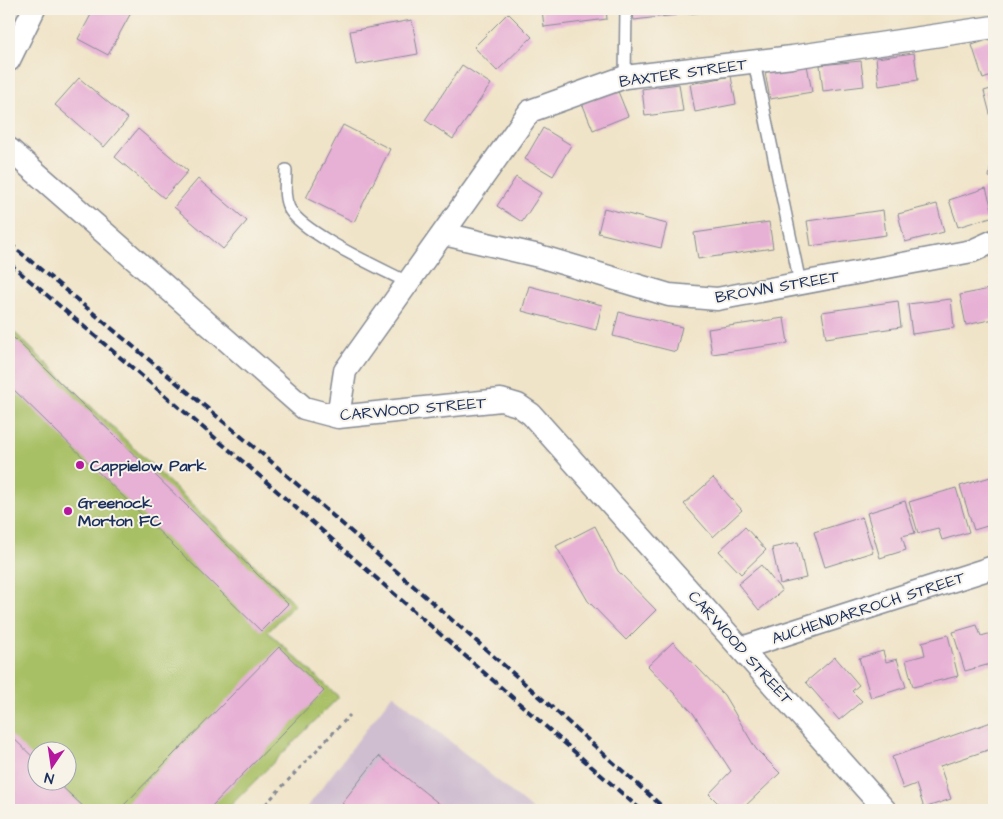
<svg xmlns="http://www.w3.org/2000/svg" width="1003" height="819" viewBox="0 0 1003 819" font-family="'Architects Daughter',sans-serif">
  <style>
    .industrial { fill: #cfbed0 }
    .green { fill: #a8c065; stroke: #627862; fill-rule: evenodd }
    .building { fill: #e7b0d5 }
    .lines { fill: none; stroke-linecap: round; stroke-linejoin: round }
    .service-casing { stroke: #868a93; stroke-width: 14 }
    .minor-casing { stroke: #868a93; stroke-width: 25 }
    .path { stroke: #868a93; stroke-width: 3; stroke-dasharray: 4 4; stroke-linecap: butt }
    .service { stroke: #fff; stroke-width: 11 }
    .minor { stroke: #fff; stroke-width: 22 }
    .rail { stroke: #1b2f5e; stroke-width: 4; stroke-dasharray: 8 4; stroke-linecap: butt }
    .poi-dot { fill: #b5179e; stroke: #f7f3e8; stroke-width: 2 }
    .labels { text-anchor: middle; stroke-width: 4; stroke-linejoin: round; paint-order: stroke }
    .street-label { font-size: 16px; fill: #1b2f5e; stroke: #f7f3e8 }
    .poi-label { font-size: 16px; font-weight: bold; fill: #1b2f5e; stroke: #f7f3e8; text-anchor: start }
  </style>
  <rect width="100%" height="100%" fill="#f7f3e8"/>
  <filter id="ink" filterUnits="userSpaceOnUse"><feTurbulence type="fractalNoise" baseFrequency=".02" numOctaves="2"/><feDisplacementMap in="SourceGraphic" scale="10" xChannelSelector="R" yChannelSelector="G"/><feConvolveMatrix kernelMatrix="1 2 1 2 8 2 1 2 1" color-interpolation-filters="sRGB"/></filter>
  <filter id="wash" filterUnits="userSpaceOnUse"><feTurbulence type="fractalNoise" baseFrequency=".0096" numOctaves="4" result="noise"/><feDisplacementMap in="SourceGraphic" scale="20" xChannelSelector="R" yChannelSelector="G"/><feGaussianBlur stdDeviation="1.12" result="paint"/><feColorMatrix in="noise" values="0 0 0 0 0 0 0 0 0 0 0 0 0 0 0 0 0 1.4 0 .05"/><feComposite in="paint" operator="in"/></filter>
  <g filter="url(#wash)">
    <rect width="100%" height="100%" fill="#f0e4c8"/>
    <path class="industrial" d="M393,694L533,810H305Z"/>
    <path class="green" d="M9,327L295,604L268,632L339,697L226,810H9ZM38,752H68V782H38Z"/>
    <g id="blocks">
      <path class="building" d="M94,9H133L108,55L78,39Z
        M542,9H606L607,19L544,27Z
        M632,9H675L676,15L634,20Z
        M687,9H717V10L688,14Z
        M508,13L532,37L497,71L474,47Z
        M412,20L418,54L356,65L350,31Z
        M994,38V75L983,79L972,45Z
        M914,53L918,80L879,86L876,58Z
        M861,61L864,86L823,91L820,65Z
        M462,65L491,84L453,139L425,120Z
        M807,65L812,92L770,99L765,72Z
        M731,76L736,104L695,112L690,84Z
        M79,78L128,119L104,147L55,105Z
        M679,84L683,111L645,116L642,89Z
        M994,88V129L984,91Z
        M617,89L628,116L593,130L582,103Z
        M343,125L390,149L354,222L306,198Z
        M543,128L571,145L553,176L525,159Z
        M138,129L188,171L164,198L115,157Z
        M993,151L994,152V178L989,177Z
        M516,177L541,193L522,222L497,206Z
        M198,179L247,221L223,249L174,207Z
        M986,188L994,216L958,227L949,200Z
        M937,204L944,232L905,242L898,214Z
        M604,208L667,224L661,248L598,233Z
        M883,210L886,235L811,246L807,221Z
        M769,222L773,248L698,259L694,233Z
        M529,286L602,305L596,330L522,311Z
        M994,288V319L966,325L960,295Z
        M951,299L954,328L912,334L908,304Z
        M898,301L901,327L826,338L822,312Z
        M619,312L682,327L676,352L613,336Z
        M784,318L788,343L712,354L708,329Z
        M14,338L288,604L261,631L9,385V344Z
        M994,476V524L974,530L960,486Z
        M713,478L742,510L713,537L684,504Z
        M956,488L969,532L942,540L938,528L918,533L909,502Z
        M905,501L915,533L902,536L906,550L880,558L867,513Z
        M862,517L873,552L825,567L814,532Z
        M595,526L618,571L656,610L626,640L588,601L556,546Z
        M745,527L766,550L741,574L719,551Z
        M798,542L806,578L780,584L772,548Z
        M761,565L782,591L759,610L738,584Z
        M977,625L981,636L992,633L994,641V663L965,671L953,632Z
        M948,635L958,676L913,687L906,660L925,655L922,642Z
        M673,642L724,695L756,749L780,773L741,810H725L709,794L731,771L693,713L648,666Z
        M279,647L324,691L208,810H119Z
        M883,651L886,662L897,659L906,687L871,698L859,658Z
        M835,657L859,685L852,691L862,701L839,720L806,682Z
        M994,721V748L940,766L951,799L924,808L916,784L903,789L892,757Z
        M9,734L38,762V782H57L87,810H13L9,806Z
        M379,756L447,810H351L342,803Z"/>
    </g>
  </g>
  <g filter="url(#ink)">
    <use href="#blocks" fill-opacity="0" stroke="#868a93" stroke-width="1"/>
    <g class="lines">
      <g class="service-casing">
        <path id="service" d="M754,62L800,283
          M625,77L626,9
          M286,170C286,183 283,196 289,208C301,233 382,269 409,283"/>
      </g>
      <g class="minor-casing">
        <path id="minor" d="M9,60L34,9
          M9,149L304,408L338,417L501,400L518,405L531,414L885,810
          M444,234L539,256L669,295L717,299L972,251L994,241
          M338,417L345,371L530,111L625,77L792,57L994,27
          M742,648L994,567"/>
      </g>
      <path class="path" d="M260,810L350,715"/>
      <use href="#service" class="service"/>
      <use href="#minor" class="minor"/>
      <path class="rail" d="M9,243L267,458L547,703L666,810
        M9,263L254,471L641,810"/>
    </g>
  </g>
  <g class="poi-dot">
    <circle cx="80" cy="465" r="5"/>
    <circle cx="68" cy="511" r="5"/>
  </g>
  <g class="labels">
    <g class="street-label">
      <text transform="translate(683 72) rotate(-8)" y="6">BAXTER STREET</text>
      <text transform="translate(777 286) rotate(-10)" y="6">BROWN STREET</text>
      <text transform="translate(413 408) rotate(-5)" y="6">CARWOOD STREET</text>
      <text transform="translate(868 607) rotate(-18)" y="6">AUCHENDARROCH STREET</text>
      <text transform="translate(741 647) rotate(48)" y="6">CARWOOD STREET</text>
    </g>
    <g class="poi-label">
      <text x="90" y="471">Cappielow Park</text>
      <text x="78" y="508">Greenock<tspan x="78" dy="18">Morton FC</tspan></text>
    </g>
  </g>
  <rect width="1003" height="819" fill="none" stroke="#f7f3e8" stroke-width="30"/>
  <g transform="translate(52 766) rotate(193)"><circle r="24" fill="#f7f3e8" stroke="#9fa5b1"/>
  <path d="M0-4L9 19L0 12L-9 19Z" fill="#b5179e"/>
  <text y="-8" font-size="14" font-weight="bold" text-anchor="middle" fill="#1b2f5e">N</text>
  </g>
</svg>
